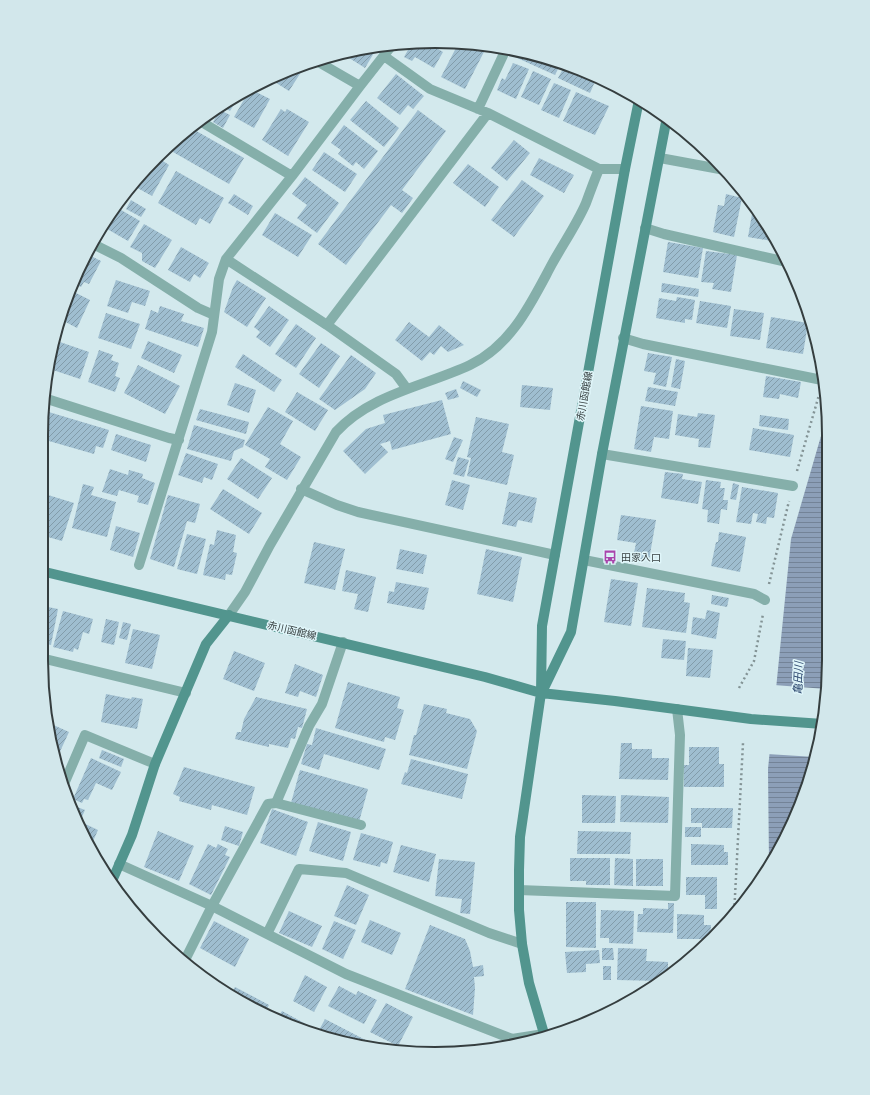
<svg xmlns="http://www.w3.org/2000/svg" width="870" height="1095" viewBox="0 0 870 1095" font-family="'PT Serif','Noto Sans JP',serif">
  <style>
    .water { fill: url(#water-rules) }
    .pier { fill: #d3e9ed }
    .building { fill: url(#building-hatch) }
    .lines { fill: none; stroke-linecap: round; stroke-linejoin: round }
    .path { stroke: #839395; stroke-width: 2.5; stroke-dasharray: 2 3; stroke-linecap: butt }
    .lane { stroke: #85afaa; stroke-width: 10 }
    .street { stroke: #85afaa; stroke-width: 10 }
    .secondary { stroke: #52958e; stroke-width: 10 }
    .labels { text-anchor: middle; stroke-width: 3; stroke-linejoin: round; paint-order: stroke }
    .street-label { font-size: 10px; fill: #353e3f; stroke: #e0f6fa }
    .poi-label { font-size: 10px; fill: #353e3f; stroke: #e0f6fa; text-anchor: start }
    .water-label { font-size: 11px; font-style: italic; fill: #2f4a70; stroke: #e0f6fa }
    .rim { fill: none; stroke: #353e3f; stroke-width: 2 }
  </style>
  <defs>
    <pattern id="water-rules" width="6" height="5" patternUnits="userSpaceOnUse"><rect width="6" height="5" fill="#8c9fb8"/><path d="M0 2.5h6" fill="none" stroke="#738397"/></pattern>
    <pattern id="building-hatch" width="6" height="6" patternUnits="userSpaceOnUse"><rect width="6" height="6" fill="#9fbed0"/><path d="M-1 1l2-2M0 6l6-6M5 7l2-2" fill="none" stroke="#829caa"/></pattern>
  </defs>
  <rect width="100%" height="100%" fill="#d3e9ed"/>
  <path class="water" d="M828,412L829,660L821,737L799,811L769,863L768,769L791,539Z"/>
  <path class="pier" d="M774,685L826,689L821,737L815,757L767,754Z"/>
  <path class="building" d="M442,42H455L452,48Z
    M459,42L487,46L465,89L441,77Z
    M412,43H428L443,52L434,68L415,57L412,61L404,57Z
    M378,46L365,68L343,54Z
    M518,51L537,54L561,63L555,75L515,57Z
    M513,63L529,69L516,99L497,90L502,78L505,80Z
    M565,65L597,77L590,93L558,78Z
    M299,66L303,69L289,91L270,79Z
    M533,71L551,79L539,105L521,97Z
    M396,74L424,96L413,109L408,105L400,115L377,98Z
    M554,83L571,90L559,118L541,110Z
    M250,89L270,99L254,128L234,117Z
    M576,92L609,106L595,135L563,121Z
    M241,93L230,111L221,106L238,94Z
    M366,101L399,128L384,147L350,120Z
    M281,109L285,112L287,109L309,122L288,156L262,140Z
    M220,110L230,115L223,128L213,122Z
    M418,110L446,131L402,190L413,198L402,213L391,205L346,265L318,244Z
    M344,125L378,151L364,169L356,162L353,166L338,154L341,150L331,143Z
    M191,128L244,158L229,184L173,152L184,133Z
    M514,140L530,153L507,181L491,168Z
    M324,152L357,174L345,192L312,170Z
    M157,157L169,165L152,196L132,185L139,175Z
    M539,158L574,175L564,193L530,175Z
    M468,164L499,187L485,207L453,183Z
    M176,171L224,198L210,224L200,218L196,225L158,203Z
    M305,177L339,203L317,233L297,218L307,205L292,194Z
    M522,180L544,196L514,237L491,220Z
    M234,194L253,206L248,215L228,203Z
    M726,194L742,198L734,237L713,232L718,205L724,206Z
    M131,200L146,209L141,217L126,209Z
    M116,207L140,221L128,241L102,226Z
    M275,213L312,235L298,257L262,235Z
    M752,214L760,215L778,242L748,237Z
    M144,224L172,240L155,268L142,261V253L130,247Z
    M668,242L703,248L698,278L663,272Z
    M181,247L209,263L200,278L194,274L190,282L168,270Z
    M706,251L737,255L731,292L712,289L714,283L701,282Z
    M87,254L101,261L89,284L84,282L81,287L73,283Z
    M116,280L150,291L145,306L132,302L128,313L107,306Z
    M237,280L266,298L247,327L224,312L233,287Z
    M662,283L699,289L698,297L661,292Z
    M70,290L90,300L77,328L60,319L62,308Z
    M677,297L695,300L692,320L685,319V323L656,318L659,298L676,301Z
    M700,301L731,306L727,328L696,323Z
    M160,306L184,314L181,321L204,328L198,347L145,329L151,310L158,313Z
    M269,306L289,320L270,347L256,337L260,332L254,327Z
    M734,309L764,313L760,340L730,336Z
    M106,313L140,324L131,349L98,338Z
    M771,317L808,323L803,354L766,348Z
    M409,322L429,337L439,325L464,345L448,352L441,346L434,355L430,352L422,361L395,340Z
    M296,324L316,338L296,368L275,354Z
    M148,341L182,355L174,373L141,358Z
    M60,342L89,352L80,379L50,369Z
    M321,343L340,356L319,388L299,374Z
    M99,350L113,355L111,360L119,363L115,376L120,378L115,392L88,382Z
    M648,353L672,357L666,387L653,384L656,373L644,371Z
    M243,354L282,380L274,392L235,367Z
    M351,355L376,373L365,389L335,410L319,399Z
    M676,359L685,361L680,389L671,387Z
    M138,365L180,386L165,414L124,393Z
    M766,376L801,382L798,398L780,394L779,399L763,397Z
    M463,381L481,390L477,397L460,388Z
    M235,383L256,390L249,413L227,405Z
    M522,385L553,388L550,410L520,407Z
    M648,387L678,392L675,406L645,401Z
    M456,389L459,397L448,400L445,393Z
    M297,392L328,410L315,431L285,412Z
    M442,400L451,434L392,450L390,441L380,444L388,452L365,474L343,451L366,429L385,423L383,415Z
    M641,406L673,411L669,439L654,437L651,452L634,449Z
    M268,407L293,421L280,444L301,457L287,480L265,467L270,459L245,445Z
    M200,409L249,422L246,434L196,420Z
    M42,410L109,430L103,448L96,446L94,454L42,439Z
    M698,413L715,415L710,448L698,447L699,439L675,435L678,414L697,417Z
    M760,415L789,419L788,430L759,426Z
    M476,417L509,424L502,452L514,455L507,485L467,476L471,458L467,457Z
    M194,425L245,440L243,447L234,451L231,461L187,449Z
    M753,428L794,435L790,457L749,450Z
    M116,434L151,445L146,462L111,450Z
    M454,437L463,440L453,462L445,459Z
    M186,453L218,464L212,480L204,477L202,483L178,475Z
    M458,457L469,460L464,477L453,474Z
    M241,458L272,478L258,499L227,479Z
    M110,469L128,475L129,470L143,474L142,478L155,483L148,505L137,502L139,496L119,490L117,496L102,492Z
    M665,472L683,474L682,479L702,482L698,504L661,498Z
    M452,480L470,485L463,510L445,505Z
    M706,480L721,482L720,488H725L723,500H728L727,510L721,509L719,524L707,522L708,510L702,509Z
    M733,483L739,485L736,500L730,499Z
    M83,484L94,487L91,495L116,502L107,537L72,528Z
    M742,487L778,493L774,518L767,517L766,524L756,522L758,514L753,513L751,524L736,522Z
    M223,489L262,513L249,534L210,509Z
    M509,492L537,498L532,523L518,520L516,527L502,524Z
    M48,495L74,503L62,541L41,535V515Z
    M168,495L200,504L195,523L187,521L174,567L150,559Z
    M621,515L656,520L649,560L633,558L636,543L617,540Z
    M116,526L140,533L133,557L110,550Z
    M217,530L236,535L233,552L237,553L232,575L226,574L225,580L203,575L210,544L214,545Z
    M719,532L746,537L740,572L711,566L716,542H718Z
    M187,534L206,539L197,574L177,569Z
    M314,542L345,549L335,590L304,583Z
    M400,549L427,555L423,574L396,569Z
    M486,549L522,557L513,602L477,594Z
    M346,570L376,577L368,612L354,609L358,594L342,591Z
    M611,579L638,583L631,626L604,622Z
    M396,582L429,588L424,610L387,603L389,591L394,592Z
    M647,588L685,593L684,602L690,603L686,633L642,627Z
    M712,595L729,598L727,607L711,604Z
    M43,606L58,609L51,645L41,643V615Z
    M707,610L720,613L716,639L691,634L693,617L705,619Z
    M63,611L93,619L89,634L83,632L78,650L74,648L73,652L53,647Z
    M106,619L119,622L114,645L101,642Z
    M123,622L131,624L127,640L119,638Z
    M133,629L160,635L152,669L125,663Z
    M663,639L686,641L684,660L661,658Z
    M688,648L713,650L710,678L686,676Z
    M234,651L265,663L254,691L223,679Z
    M295,664L323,675L316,697L300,691L298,697L285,693Z
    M348,682L400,697L397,708L404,710L395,740L385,737L384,742L335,728Z
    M106,694L131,699L132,697L143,699L137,729L101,722Z
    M256,697L307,709L302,728L298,727L295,739L291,738L288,748L269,744V747L235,739L237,732H241L244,719Z
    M424,704L447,709L446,713L470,719L477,731L467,769L409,755L414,735H416Z
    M49,723L69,732L57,758L54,756Z
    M316,728L386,749L379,770L324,754L319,770L301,764L307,744L312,745Z
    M621,743H632V749H652V758H669L668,780L619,779Z
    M689,747H719V764H724V787H684V765H689Z
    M102,750L124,759L121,767L99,758Z
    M91,758L121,772L112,790L96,783L88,800L84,799L82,803L73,799Z
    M411,759L468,774L462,799L401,784L405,772L407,773Z
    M184,767L255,787L247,815L212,805L211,810L179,801L180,797L173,794Z
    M300,770L368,789L359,822L291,803Z
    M582,795L616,796L615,823H582Z
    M621,795L669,797L668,823L620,822Z
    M72,805L85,810L81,819L77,818Z
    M691,808H733L732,828H702V823H691Z
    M272,809L308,822L296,856L260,843Z
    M79,821L98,830L90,848L85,835Z
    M318,822L351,832L343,861L309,851Z
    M225,826L243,832L239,846L221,840Z
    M685,827H701V837H685Z
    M158,831L194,846L179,881L144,867Z
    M578,831L631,832L630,854H577Z
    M361,833L393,842L387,864L381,862L380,867L353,860Z
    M208,844L216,848L218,844L228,849L225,855L230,857L211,895L189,884Z
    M691,844L724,845V852H728V865H691Z
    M401,845L436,854L429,882L393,872Z
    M570,858H610V885H586V881H570Z
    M615,858L633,859V886L614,885Z
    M439,859L475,862L470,914L460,913L462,899L435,896Z
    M636,859H663V886H636Z
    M686,877H717V909H705V895H686Z
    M347,885L369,895L356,925L334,916Z
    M566,902H596V948L566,947Z
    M668,903H674L673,933L637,932L638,914H643V908L668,909Z
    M601,910L634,911L633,944L609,943V938H600Z
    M289,911L322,926L312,947L279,933Z
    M677,914L704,915V925H711L710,939H677Z
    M370,920L401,933L392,955L361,942Z
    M214,921L249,939L235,967L200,948Z
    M334,921L356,930L343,959L322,949Z
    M430,925L465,939L470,951L473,967L483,965L484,976L474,977L475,988L473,1015L405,989Z
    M602,948H613L614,960H602Z
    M618,948L647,949L646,961L668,962V975L661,981L617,980Z
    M599,950L600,963L586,964V972L567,973L565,952Z
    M603,966H611V980H603Z
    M305,975L327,987L314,1012L293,1001Z
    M213,981L226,987L224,991L213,982Z
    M339,986L356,995L358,991L377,1000L364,1024L328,1006Z
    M235,987L269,1005L265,1012L238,1001L230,995Z
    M386,1003L413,1017L398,1046L370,1032Z
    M282,1011L313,1028L311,1031L278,1018Z
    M325,1019L377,1046L333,1041L317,1034Z"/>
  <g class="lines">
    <path class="path" d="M797,471L819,395
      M769,584L789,501
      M739,688L754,661L763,614
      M734,915L743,743"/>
    <path class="lane" d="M519,890L675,896L680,735L677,709
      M185,960L212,906L268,804L276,803"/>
    <path class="street" d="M384,56L430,89L488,113L599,169
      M315,60L360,86
      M478,109L506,49
      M200,121L292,176
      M660,158L725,170
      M645,228L664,234L787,262
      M91,243L121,258L198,308L214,315
      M226,259L327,325L396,374L407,389
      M327,325L488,113
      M623,338L643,344L822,380
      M44,398L169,438L179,440
      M602,454L793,486
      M301,489L337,505L358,512L555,555
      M584,560L754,594L765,600
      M139,565L212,332L219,279L226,259L292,176L360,86L393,44
      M229,615L245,592L270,545L336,432C371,394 425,386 470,365C512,345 531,303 552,264C563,244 577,224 586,203C590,192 594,181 599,169H625
      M343,642L322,704L309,726L276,803L361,825
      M41,658L186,693
      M64,784L85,735L155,764
      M119,864L212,906L346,974L512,1039L544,1034
      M267,934L299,869L346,873L489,933L522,944"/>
    <path class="secondary" d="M41,571L485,677L541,693L615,701L751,719L823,724
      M543,690L571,632L602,454L667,117
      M112,881L132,835L155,764L206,644L229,615
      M545,1037L529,983L522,944L519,910V870L520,837L541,693L542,626L625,169L639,100"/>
  </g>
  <defs>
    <g id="bus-bare" transform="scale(1.08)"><path d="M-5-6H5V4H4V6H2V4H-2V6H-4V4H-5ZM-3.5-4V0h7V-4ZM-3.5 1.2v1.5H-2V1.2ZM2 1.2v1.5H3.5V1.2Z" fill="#a945ab" stroke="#e0f6fa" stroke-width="2.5" paint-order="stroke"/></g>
  </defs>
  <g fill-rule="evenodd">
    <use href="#bus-bare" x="610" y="557"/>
  </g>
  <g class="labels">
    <g class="street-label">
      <text transform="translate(584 396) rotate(-80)" y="4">赤川函館線</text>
      <text transform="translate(292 630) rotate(13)" y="4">赤川函館線</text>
    </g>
    <g class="poi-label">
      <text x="621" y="561">田家入口</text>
    </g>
    <g class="water-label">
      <text transform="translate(798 678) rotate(-88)" y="4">亀田川</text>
    </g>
  </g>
  <path d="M0 0H870V1095H0ZM435 48H435A387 387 0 0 1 822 435V660A387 387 0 0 1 435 1047H435A387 387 0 0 1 48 660V435A387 387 0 0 1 435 48Z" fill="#d2e7eb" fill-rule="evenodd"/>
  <path class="rim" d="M435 48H435A387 387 0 0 1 822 435V660A387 387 0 0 1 435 1047H435A387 387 0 0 1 48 660V435A387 387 0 0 1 435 48Z"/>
</svg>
